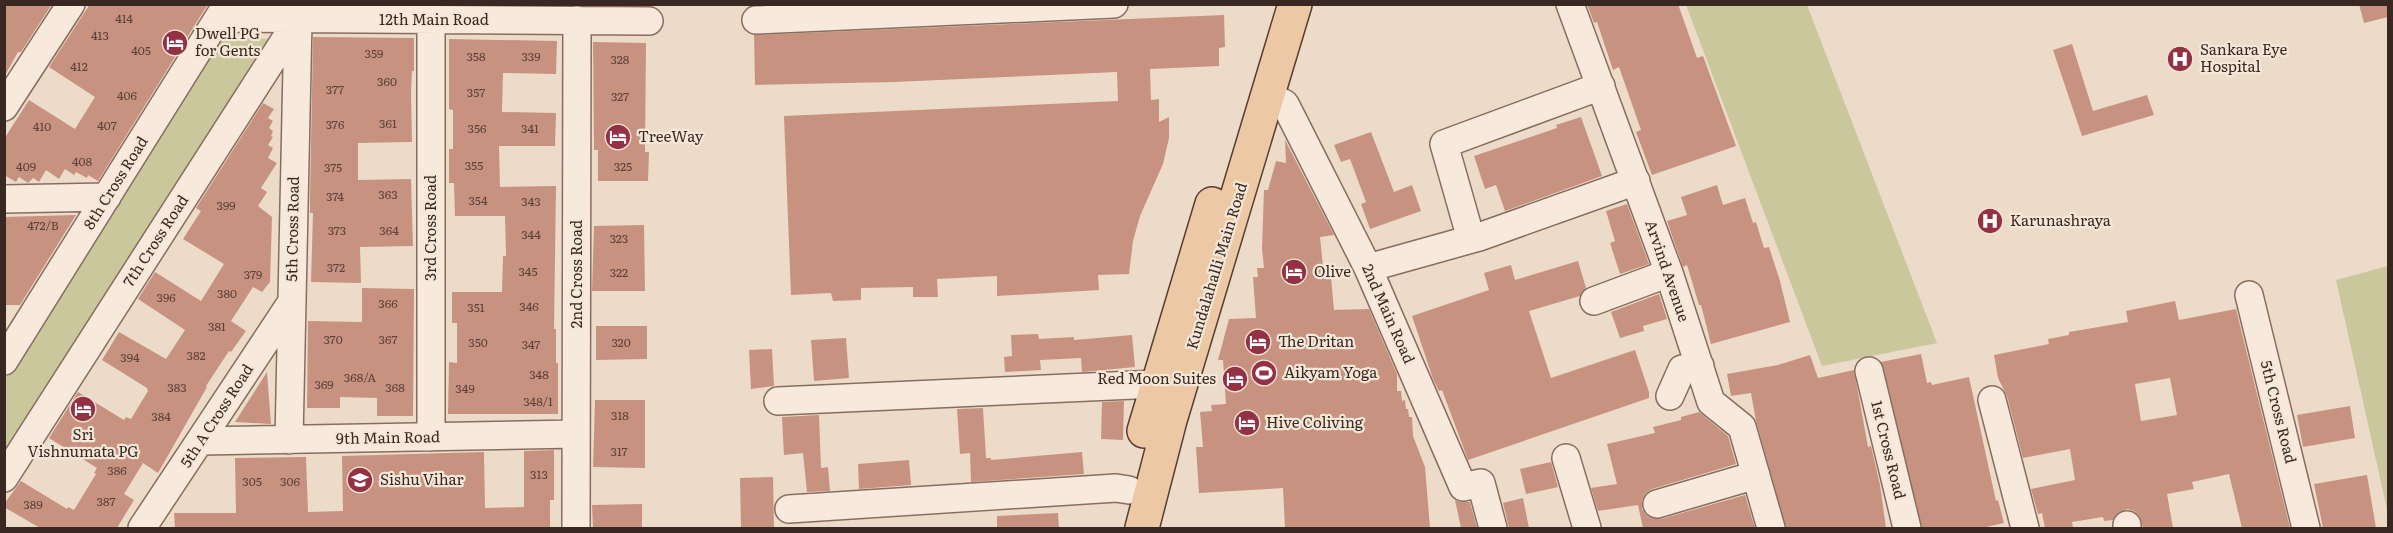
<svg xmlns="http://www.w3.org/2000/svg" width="2393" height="533" viewBox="0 0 2393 533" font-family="Literata,serif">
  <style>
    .green { fill: #cac79d }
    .building { fill: #c89281; fill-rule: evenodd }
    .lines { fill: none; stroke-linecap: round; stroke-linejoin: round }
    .minor-casing { stroke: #886d5f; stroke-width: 30 }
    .major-casing { stroke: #563c32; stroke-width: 36 }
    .minor { stroke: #f7eadc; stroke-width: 27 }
    .major { stroke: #ecc9a4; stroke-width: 33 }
    .labels { text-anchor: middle; stroke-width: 4.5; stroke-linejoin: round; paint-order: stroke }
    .number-label { font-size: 12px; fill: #5d4239 }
    .street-label { font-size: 15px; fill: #392821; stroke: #f4e7d8 }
    .poi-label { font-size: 15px; fill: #392821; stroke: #f4e7d8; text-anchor: start }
  </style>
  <rect width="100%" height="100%" fill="#ecdbc9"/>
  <path class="green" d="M1686,5H1807L1937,343L1822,366Z
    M223,37L273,39L5,453V379Z
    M2388,266V514L2336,280Z"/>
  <path class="building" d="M4,4H52L21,52H18L4,77Z
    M90,4H208L98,181L88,175L87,178L76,172L74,175L65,169L59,179L46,170L39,182L33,178L28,183L19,177L16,182L4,175V139L29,100L75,129L95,97L49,67Z
    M1587,4H1678L1697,58L1703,56L1736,146L1652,175L1636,132L1641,130L1619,67L1613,70L1597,22L1594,23Z
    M2359,4H2388V17L2364,23Z
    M1224,15L1225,47L1219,48V66L1150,69L1151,100L1159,99V122L1169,117V138L1163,164L1140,216L1133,241L1129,274L1098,275L1099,290L997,296V276L937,279L938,297H913V287L861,288V300L833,301L831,293L791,295L784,116L1118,101L1117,72L894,82L755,85L754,35Z
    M313,37L414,38V71H412L411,92L412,142L358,143V180L411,179L413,246L360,247L361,283L311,282L313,213H310V198Z
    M449,39L557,41L556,74L503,73L502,112L556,113L555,146H499L500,187L556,186L554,329H556V363H558V414H448L449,362L457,363V323H452V292H502L503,256H506L505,216H455L454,183H449V149H453V110L449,109Z
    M593,42L646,43L645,152H649L648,181H598V150H594Z
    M2072,44L2093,111L2147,95L2154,115L2082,136L2053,50Z
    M263,103L274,109L268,118L273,121L269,128L273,131L271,136L273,137L268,145L273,148L268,158L277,163L261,188L267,192L258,206L272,217L270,282L262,292L253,287L231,321L246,331L231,352L229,351L206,386L207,387L158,473L143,463L124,494L134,500L117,528H40L4,507V504L21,481L67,509L68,507L74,510L96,474L94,473L97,468L49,438L78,392L124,420L126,417L131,419L148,391L147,388L102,360L119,332L166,359L185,330L138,299L155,272L201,301L224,264L183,239L201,211L196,208Z
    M1581,117L1602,176L1505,211L1496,185L1485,189L1474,156L1557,128L1556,125Z
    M1371,132L1394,192L1412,185L1421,211L1370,229L1361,204L1366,202L1350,159L1341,162L1334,145Z
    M1285,140L1334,235L1320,237L1323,267L1330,266L1334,310L1369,309L1397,374V391H1401L1402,401L1405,400L1406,409H1408L1409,417H1412L1413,436L1425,467L1430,528H1285L1283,488L1199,493L1196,447H1203L1200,412L1212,411L1211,405L1226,404L1223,360H1218L1229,319L1256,318L1253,277H1258L1257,268H1264L1262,249L1264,190H1268L1276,161L1286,163Z
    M1717,185L1723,205L1745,198L1753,223L1756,222L1764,248L1769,247L1780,281L1790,322L1711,344L1701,305H1699L1687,265L1683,267L1667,221L1687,215L1681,197Z
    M1627,204L1649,264L1620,274L1610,243L1615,241L1606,211Z
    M76,215L20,305H4V217Z
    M644,225L645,291H592L594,226Z
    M1578,261L1586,288L1580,296L1529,311L1551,378L1635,350L1649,392V398L1468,460L1442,390L1439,391L1433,379L1412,316L1489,290L1484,273L1511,265L1515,280Z
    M362,288L414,289L413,416H377V398L340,397V408H307L308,321L362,322Z
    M1659,294L1667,319L1643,326L1644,331L1620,338L1611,312Z
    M2175,301L2179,320L2236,309L2290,528H2242L2229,474L2192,482L2194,489L2167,494L2173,528H2143L2140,517L2134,511L2128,509L2119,512L2113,520L2104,521L2103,517L2072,522L2073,528H2045L2042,513L2038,514L2031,489L2075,480L2070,449L2023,458L2007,396L1998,378L1994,355L2049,344L2048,339L2069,335V332L2128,322L2126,311ZM2170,378L2177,415L2141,421L2135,384Z
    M596,326H647V359L596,360Z
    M1038,334L1039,339L1074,337V340L1132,335L1135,367L1082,372L1081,358L1040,360L1041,370L1005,372L1004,357L1012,356L1011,335Z
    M846,338L849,378L814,381L811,340Z
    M772,349L774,386L751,389L749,350Z
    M1921,354L1927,383L1931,382L1932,385L1969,377L1996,501L1998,500L2004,523L1982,528H1922L1881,362Z
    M1810,355L1818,378L1854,370L1868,447L1871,446L1880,485L1886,528H1786L1756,421L1751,393L1731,396L1727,374L1778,365Z
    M267,372L271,424L235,422Z
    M595,400H645V468L593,467Z
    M1124,401L1123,440L1101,439L1102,402Z
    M2350,406L2355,438L2303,447L2297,415Z
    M983,408L986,458H991V460L1082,452L1084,474L971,482L970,453L960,454L957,409Z
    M1699,412L1728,436L1736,464L1652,489L1646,493L1642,500V509L1647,516L1653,519H1661L1745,495L1755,528H1643L1638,505L1598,511L1591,488L1617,484L1607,444L1655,433L1653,427L1681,420V417Z
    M819,415L821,468L828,467L830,491L807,492L803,453L784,455L782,417Z
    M554,450V500H550V528H175L174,513H236L235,458L306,457L308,512L343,511L342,456L484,452L485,508L524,507V451Z
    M909,460L911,485L859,489L858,464Z
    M1551,462L1558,487L1526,494L1520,469Z
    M2367,475L2376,528H2323L2314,484Z
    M773,477L774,528H741L740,478Z
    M1523,498L1529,528H1509L1503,503Z
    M1455,500L1460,502H1470L1477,528H1461Z
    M642,504V528H593L592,505Z
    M1058,513L1059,528H997V516Z"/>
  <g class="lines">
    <g class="minor-casing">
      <path id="minor" d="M1570,4L1669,273L1711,402L1742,427L1771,528
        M219,18L649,21
        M756,20L1114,4
        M1268,95L1285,104L1368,268L1463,487L1481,483L1493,528
        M4,107L71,4
        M4,199L107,197
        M1471,239L1444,144L1601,86
        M1368,268L1479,237L1636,181
        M2249,295L2306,528
        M1594,301L1669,273
        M4,361L227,4
        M1869,371L1907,528
        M1670,396L1682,369L1700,366
        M1992,400L2025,528
        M778,401L1157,384
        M431,437V20
        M289,440L298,20
        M200,441L576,434
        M1566,458L1587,528
        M4,478L308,4
        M1657,504L1756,475
        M789,509L1116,488L1129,490
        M2127,525V528
        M142,528L291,303
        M576,528L577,20"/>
    </g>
    <g class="major-casing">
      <path id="major" d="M1144,431L1212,204
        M1142,528L1170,420L1295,4"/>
    </g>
    <use href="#minor" class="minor"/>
    <use href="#major" class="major"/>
  </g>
  <defs>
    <g id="hotel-disc" transform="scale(1.35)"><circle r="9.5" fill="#933244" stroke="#f4e7d8"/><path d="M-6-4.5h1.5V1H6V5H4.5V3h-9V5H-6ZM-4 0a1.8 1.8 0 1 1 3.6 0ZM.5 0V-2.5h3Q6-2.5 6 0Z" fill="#fff"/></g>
    <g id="hospital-disc" transform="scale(1.35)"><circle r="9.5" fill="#933244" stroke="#f4e7d8"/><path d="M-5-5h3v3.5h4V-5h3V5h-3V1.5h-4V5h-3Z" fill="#fff"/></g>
    <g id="stadium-disc" transform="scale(1.35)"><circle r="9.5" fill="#933244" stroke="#f4e7d8"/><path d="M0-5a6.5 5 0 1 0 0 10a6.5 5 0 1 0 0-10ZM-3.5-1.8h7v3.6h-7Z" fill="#fff"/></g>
    <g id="school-disc" transform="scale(1.35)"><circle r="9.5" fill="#933244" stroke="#f4e7d8"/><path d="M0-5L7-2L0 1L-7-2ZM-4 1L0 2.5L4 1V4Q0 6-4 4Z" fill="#fff"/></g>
  </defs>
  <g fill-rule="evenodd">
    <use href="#hotel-disc" x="175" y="43"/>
    <use href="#hospital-disc" x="2180" y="59"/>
    <use href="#hotel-disc" x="618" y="137"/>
    <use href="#hospital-disc" x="1990" y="221"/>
    <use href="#hotel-disc" x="1294" y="272"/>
    <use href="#hotel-disc" x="1258" y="342"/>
    <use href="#stadium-disc" x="1264" y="373"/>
    <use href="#hotel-disc" x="1235" y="379"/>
    <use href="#hotel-disc" x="83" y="409"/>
    <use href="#hotel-disc" x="1247" y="423"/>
    <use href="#school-disc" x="360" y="480"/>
  </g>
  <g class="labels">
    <g class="number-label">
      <text x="124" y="23">414</text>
      <text x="100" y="40">413</text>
      <text x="141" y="55">405</text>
      <text x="374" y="58">359</text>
      <text x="476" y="61">358</text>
      <text x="531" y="61">339</text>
      <text x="620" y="64">328</text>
      <text x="79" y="71">412</text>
      <text x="387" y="86">360</text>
      <text x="335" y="94">377</text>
      <text x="476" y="97">357</text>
      <text x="127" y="100">406</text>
      <text x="620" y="101">327</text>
      <text x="388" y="128">361</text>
      <text x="335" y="129">376</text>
      <text x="107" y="130">407</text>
      <text x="42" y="131">410</text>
      <text x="477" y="133">356</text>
      <text x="530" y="133">341</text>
      <text x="82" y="166">408</text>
      <text x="474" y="170">355</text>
      <text x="26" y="171">409</text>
      <text x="623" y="171">325</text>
      <text x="333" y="172">375</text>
      <text x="388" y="199">363</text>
      <text x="335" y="201">374</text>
      <text x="478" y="205">354</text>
      <text x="531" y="206">343</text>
      <text x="226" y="210">399</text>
      <text x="43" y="230">472/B</text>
      <text x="337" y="235">373</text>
      <text x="389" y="235">364</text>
      <text x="531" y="239">344</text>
      <text x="619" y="243">323</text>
      <text x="336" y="272">372</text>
      <text x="528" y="276">345</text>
      <text x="619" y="277">322</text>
      <text x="253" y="279">379</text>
      <text x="227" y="298">380</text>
      <text x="166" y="302">396</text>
      <text x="388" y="308">366</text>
      <text x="529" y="311">346</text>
      <text x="476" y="312">351</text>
      <text x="217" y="331">381</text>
      <text x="333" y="344">370</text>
      <text x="388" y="344">367</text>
      <text x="478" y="347">350</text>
      <text x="621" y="347">320</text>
      <text x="531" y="349">347</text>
      <text x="196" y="360">382</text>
      <text x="130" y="362">394</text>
      <text x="539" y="379">348</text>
      <text x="360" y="382">368/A</text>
      <text x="324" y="389">369</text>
      <text x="177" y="392">383</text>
      <text x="395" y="392">368</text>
      <text x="465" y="393">349</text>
      <text x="538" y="406">348/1</text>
      <text x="620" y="420">318</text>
      <text x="161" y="421">384</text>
      <text x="619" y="456">317</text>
      <text x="117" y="475">386</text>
      <text x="539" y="479">313</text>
      <text x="252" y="486">305</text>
      <text x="290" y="486">306</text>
      <text x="106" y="506">387</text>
      <text x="33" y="509">389</text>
    </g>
    <g class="street-label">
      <text x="434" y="25">12th Main Road</text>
      <text transform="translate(116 183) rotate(-58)" y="5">8th Cross Road</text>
      <text transform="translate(431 228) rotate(-90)" y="5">3rd Cross Road</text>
      <text transform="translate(293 229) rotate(-89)" y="5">5th Cross Road</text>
      <text transform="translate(156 241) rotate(-57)" y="5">7th Cross Road</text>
      <text transform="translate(1217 266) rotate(-73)" y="5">Kundalahalli Main Road</text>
      <text transform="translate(1667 271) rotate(71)" y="5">Arvind Avenue</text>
      <text transform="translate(577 274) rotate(-90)" y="5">2nd Cross Road</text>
      <text transform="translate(1388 314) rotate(66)" y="5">2nd Main Road</text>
      <text transform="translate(2278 412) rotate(76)" y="5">5th Cross Road</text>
      <text transform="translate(217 416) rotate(-57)" y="5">5th A Cross Road</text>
      <text transform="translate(388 438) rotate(-1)" y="5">9th Main Road</text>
      <text transform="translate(1888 450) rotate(76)" y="5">1st Cross Road</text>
    </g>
    <g class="poi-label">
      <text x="195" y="39">Dwell PG<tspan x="195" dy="17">for Gents</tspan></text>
      <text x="2200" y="55">Sankara Eye<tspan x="2200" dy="17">Hospital</tspan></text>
      <text x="638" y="142">TreeWay</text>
      <text x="2010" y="226">Karunashraya</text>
      <text x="1314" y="277">Olive</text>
      <text x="1278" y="347">The Dritan</text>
      <text x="1284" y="378">Aikyam Yoga</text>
      <text x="1216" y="384" text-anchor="end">Red Moon Suites</text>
      <text x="1266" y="428">Hive Coliving</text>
      <text x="83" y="440" text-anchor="middle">Sri<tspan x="83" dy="17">Vishnumata PG</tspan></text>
      <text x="380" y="485">Sishu Vihar</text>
    </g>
  </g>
  <rect width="2393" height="533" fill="none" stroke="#392821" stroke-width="12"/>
</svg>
